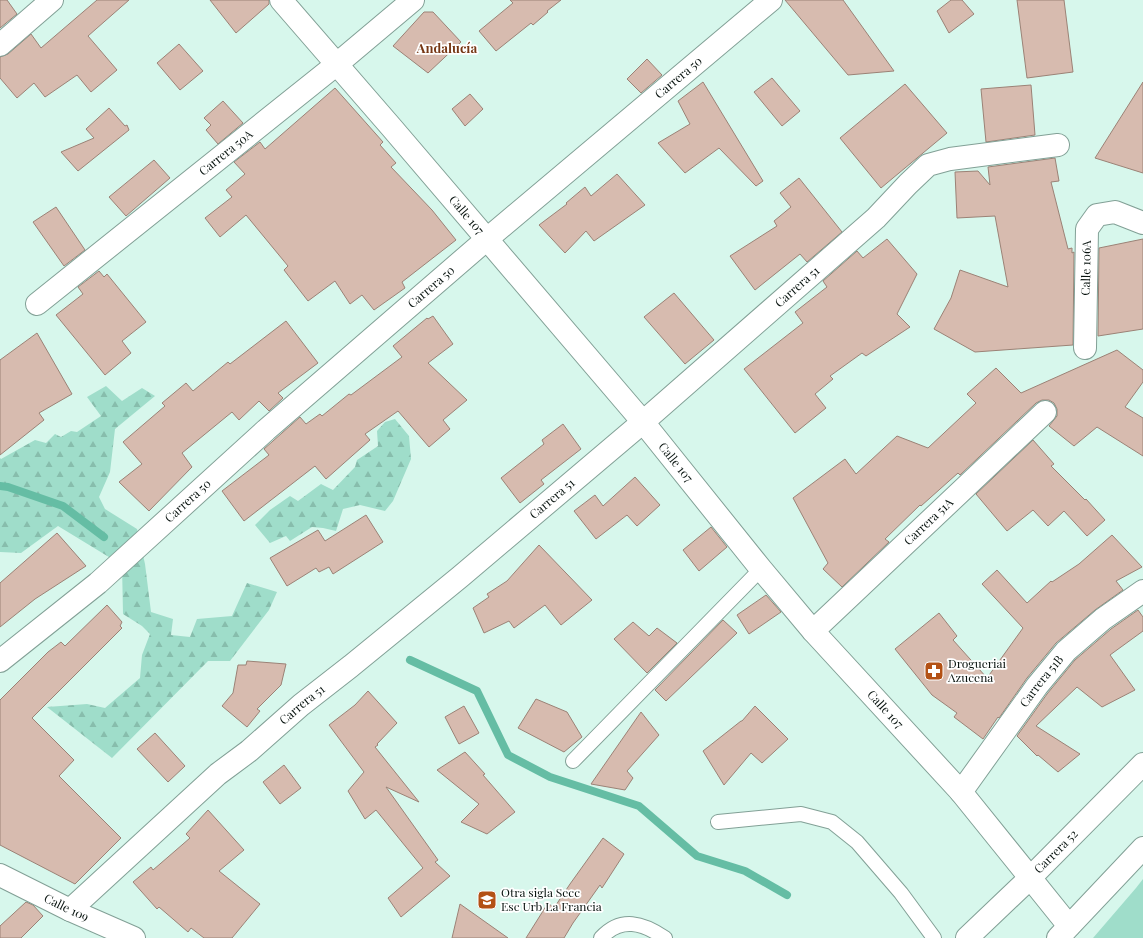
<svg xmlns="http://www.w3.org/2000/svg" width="1143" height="938" viewBox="0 0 1143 938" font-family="'Playfair Display',serif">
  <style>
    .forest { fill: url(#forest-firs) }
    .park { fill: #9fddca }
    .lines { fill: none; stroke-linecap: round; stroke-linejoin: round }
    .stream { stroke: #65bda4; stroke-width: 8 }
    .building { fill: #d7bbaf; stroke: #9b8276 }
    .lane-casing { stroke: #82a096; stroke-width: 16 }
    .street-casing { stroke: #82a096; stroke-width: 24 }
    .secondary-casing { stroke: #82a096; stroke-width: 24 }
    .lane { stroke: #fff; stroke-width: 14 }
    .street { stroke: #fff; stroke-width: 22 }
    .secondary { stroke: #fff; stroke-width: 22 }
    .labels { text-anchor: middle; stroke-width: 3.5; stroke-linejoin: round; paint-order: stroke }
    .street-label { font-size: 12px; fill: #07120e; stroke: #fff }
    .poi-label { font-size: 12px; fill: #07120e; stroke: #fff; text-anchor: start }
    .neighbourhood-label { font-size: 13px; font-weight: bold; fill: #763714; stroke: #fff }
  </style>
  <defs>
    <pattern id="forest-firs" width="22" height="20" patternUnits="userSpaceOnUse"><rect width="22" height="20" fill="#9fddca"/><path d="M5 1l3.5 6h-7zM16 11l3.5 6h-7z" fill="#87bdac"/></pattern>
  </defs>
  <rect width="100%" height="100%" fill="#d7f7ec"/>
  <path class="forest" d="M106,386L122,401L142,388L155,396L115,429L110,472L99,497L105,509L137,529L145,564L151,612L173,619L171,635L190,637L197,619L232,616L247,583L277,592L269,610L230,661H208L112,758L47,707L87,704L105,708L140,678L142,655L150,634L142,626L123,614L122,565L58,526L21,553L0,552V458L1,459L35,440L46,443L55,434L61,437L71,431L77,432L101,416L87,397Z
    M395,419L409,436L411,459L393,501L385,511L360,505L343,509L336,531L323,528L312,527L290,541L286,536L270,543L255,525L270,510L290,496L298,501L321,484L333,490L355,467L357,460L378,446L377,431L385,422Z"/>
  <path class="park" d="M1143,879V938H1093L1136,888Z"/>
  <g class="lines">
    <path class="stream" d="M0,486L8,487L63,506L104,537
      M410,660L477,691L508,755L550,777L639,806L697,856L745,871L787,895"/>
  </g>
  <path class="building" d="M0,0H7L17,14L0,28Z
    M97,0H129L88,36L117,70L91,92L77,75L45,97L34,83L17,98L0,78V57L8,54L31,34L41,48Z
    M210,0H269V4L236,33Z
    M510,0H561L547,11L548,12L533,25L531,23L496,51L479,31L513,3Z
    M785,0H843L894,71L848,75Z
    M951,0H962L974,14L949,33L937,11Z
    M1017,0H1064L1073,72L1027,78Z
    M424,12H433L461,42L428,73L393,46Z
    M179,44L203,71L180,90L157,63Z
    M647,59L662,75L641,93L627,79Z
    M772,78L800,111L782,126L754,92Z
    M703,82L763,181L756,186L719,148L685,173L658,143L690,124L678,101Z
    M1143,82V173L1095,158Z
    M905,84L947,133L881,188L840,138Z
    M1031,85L1035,135L986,142L981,89Z
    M335,88L383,142L380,145L396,163L391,167L432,210L456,240L402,282L405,288L374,310L362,295L350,304L335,281L308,301L284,270L288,266L246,215L220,237L205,218L232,197L226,190L245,174L234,162L260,142L265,149Z
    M470,94L483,109L465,126L452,109Z
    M223,101L243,123L218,144L206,130L211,125L204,118Z
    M109,108L125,126L127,125L129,130L78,171L61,152L94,138L86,129Z
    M1055,158L1059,181L1051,182L1068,249L1072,248V253L1074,252L1073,345L975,352L934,329L951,298L960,270L1008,287L995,216L957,218L955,172L978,171L990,185L988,167Z
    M154,160L170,178L126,216L109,197Z
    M617,174L645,205L594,241L586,231L565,253L539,225L567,204L566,203L585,187L591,196Z
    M799,178L842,232L807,262L800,254L755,290L730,256L777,226L774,221L791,207L780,193Z
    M56,207L85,250L64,266L33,222Z
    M887,239L917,274L897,314L910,327L866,356L862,353L830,376L833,379L815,394L826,408L795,433L744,369L803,323L795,312L827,287L823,281L857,251L863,258Z
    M1143,239V329L1098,336L1099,248Z
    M99,271L104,277L107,274L146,322L122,341L131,353L105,375L56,315L83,294L78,287Z
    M674,293L714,340L685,364L644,317Z
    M433,316L453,344L428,363L467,400L443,420L450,429L429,447L398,411L365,434L370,440L326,479L315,466L244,521L222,491L269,455L264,449L300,417L306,424L320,414L322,416L349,394L351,395L402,357L393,346L427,318L428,319Z
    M286,321L318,363L278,393L283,398L269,411L259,401L239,420L232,412L182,453L192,467L149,511L119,482L142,464L123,442L165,406L162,403L186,383L193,391L228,362L230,364Z
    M37,333L72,394L39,413L44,420L0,455V360Z
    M1117,350L1143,370V382L1125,407L1143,418V456L1097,427L1074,446L1049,426L1057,416V409L1054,403L1049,400H1042L1036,403L960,475L958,473L921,506L920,505L885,539L889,542L842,587L823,569L828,563L793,498L845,459L856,474L897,436L928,448L976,403L967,394L996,368L1021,393Z
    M563,424L581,449L541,480L544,484L520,503L501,478L544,444L542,440Z
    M1033,440L1054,464L1051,466L1085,500L1086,499L1105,520L1087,536L1064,511L1048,526L1033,510L1007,531L976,494Z
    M635,477L660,505L637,526L627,515L596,539L574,511L595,495L603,506Z
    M366,515L383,542L333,574L329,567L319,572L316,568L287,586L270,558L318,530L325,541Z
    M711,527L727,547L699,571L683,550Z
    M57,533L86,566L35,599L0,627V583Z
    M1112,535L1142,567L1116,581L1123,590L1095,610L1056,643L1027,678L999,718L998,717L983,739L954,717L957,713L932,695L895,649L939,613L957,636L953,640L987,678L1023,628L982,584L997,570L1027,603L1051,581L1052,582L1079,564Z
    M539,545L592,600L561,625L545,605L514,628L509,621L484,633L473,608L489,597L487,594L507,581Z
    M766,595L781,612L749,634L737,615Z
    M107,605L122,622L120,626L122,628L32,718L74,760L59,776L121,838L75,884L0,845V700L48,652L61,642L65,646Z
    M1138,610L1143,617V631L1110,655L1135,690L1102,707L1077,687L1036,726L1080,754L1058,772L1038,755L1037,756L1017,736L1047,694L1075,660L1111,629Z
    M723,620L737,633L666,701L655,690Z
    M633,622L649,636L657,628L677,643L647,673L614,639Z
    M247,661L286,664L281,685L257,709L260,711L247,727L222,706L233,693L238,665H246Z
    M368,691L397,723L377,744L378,745L375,747L419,802L386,787L438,860L435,862L450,876L401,917L388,898L423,868L376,810L365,819L348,791L364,772L329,725L355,705Z
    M536,699L567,712L582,737L564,752L518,728Z
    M464,706L479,733L459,744L445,717Z
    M755,706L788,739L762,763L751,753L724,785L703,751L741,721H742Z
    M641,712L659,735L627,771L633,778L625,790L591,784Z
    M155,733L185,766L168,782L137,749Z
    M465,752L485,774L483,775L515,812L487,834L461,822L479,804L437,770Z
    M284,765L301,788L280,804L263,782Z
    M208,810L244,850L219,871L260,904L232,938H204L191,928L188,932L159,907L157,909L133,882L151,867L153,870L190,838L186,834Z
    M603,838L624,854L602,888L600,885L573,923L564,938H526L548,903L554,908L570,884Z
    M26,902L33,905L43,916L21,938H0V926Z
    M460,904L508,938H452Z"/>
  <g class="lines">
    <g class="lane-casing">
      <path id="lane" d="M573,761L761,569
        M718,822L801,814L832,822L857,842L901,893L934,938
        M601,938C621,916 643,923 665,938"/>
    </g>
    <g class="street-casing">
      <g id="street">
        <path d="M0,45L52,0"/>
        <path id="s1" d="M37,304L337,64L413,0"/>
        <path id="s2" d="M1085,348L1087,229L1097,215L1115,212L1143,223"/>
        <path id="s3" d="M813,631L1045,412"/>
        <path id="s4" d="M0,661L98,583L266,430L487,239L771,0"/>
        <path id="s5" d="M961,792L1037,686L1066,651L1103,619L1143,591"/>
        <path id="s6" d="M70,910L218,774L249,751L301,705L351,666L460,577L643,422L876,218L908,184L928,165L950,159L1058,145"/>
      </g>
    </g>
    <g class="secondary-casing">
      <g id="secondary">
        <path id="s7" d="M281,0L392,128L643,422L761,569L813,631L961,792L1069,926"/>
        <path id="s8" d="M0,875L70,910L134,938"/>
        <path id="s9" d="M967,938L1030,878L1143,764"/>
        <path d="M1058,938L1143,848"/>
      </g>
    </g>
    <use href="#lane" class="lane"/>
    <use href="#street" class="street"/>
    <use href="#secondary" class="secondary"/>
  </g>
  <defs>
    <g id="pharmacy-square" transform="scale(1)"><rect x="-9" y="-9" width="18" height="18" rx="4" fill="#b35115" stroke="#fff"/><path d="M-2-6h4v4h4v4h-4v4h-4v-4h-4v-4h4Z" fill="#fff"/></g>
    <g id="school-square" transform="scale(1)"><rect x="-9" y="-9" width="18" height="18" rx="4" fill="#b35115" stroke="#fff"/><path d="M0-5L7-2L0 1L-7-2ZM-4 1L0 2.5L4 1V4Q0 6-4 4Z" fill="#fff"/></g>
  </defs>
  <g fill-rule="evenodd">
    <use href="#pharmacy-square" x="934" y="671"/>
    <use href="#school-square" x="487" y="900"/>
  </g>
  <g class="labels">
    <g class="street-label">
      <text dy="4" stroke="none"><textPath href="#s4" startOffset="895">Carrera 50</textPath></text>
      <text dy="4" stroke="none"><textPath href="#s1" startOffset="242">Carrera 50A</textPath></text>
      <text dy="4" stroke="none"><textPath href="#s7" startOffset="284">Calle 107</textPath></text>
      <text dy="4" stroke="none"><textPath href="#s2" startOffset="80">Calle 106A</textPath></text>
      <text dy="4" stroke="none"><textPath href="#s6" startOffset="958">Carrera 51</textPath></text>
      <text dy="4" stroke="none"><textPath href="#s4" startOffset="571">Carrera 50</textPath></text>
      <text dy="4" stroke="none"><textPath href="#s7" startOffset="608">Calle 107</textPath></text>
      <text dy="4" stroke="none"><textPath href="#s6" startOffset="634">Carrera 51</textPath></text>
      <text dy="4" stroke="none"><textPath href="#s4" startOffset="247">Carrera 50</textPath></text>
      <text dy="4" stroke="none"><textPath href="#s3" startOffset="159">Carrera 51A</textPath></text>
      <text dy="4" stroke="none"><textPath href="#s5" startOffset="137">Carrera 51B</textPath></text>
      <text dy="4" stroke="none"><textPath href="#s6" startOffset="310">Carrera 51</textPath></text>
      <text dy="4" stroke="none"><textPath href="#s7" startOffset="932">Calle 107</textPath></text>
      <text dy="4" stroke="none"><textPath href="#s9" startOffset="124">Carrera 52</textPath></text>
      <text dy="4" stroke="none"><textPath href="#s8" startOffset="74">Calle 109</textPath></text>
    </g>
    <g class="poi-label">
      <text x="948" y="668">Drogueriai<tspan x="948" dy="14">Azucena</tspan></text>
      <text x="501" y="897">Otra sigla Secc<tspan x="501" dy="14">Esc Urb La Francia</tspan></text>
    </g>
    <g class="neighbourhood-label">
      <text x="447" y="53">Andalucía</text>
    </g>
  </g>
</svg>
